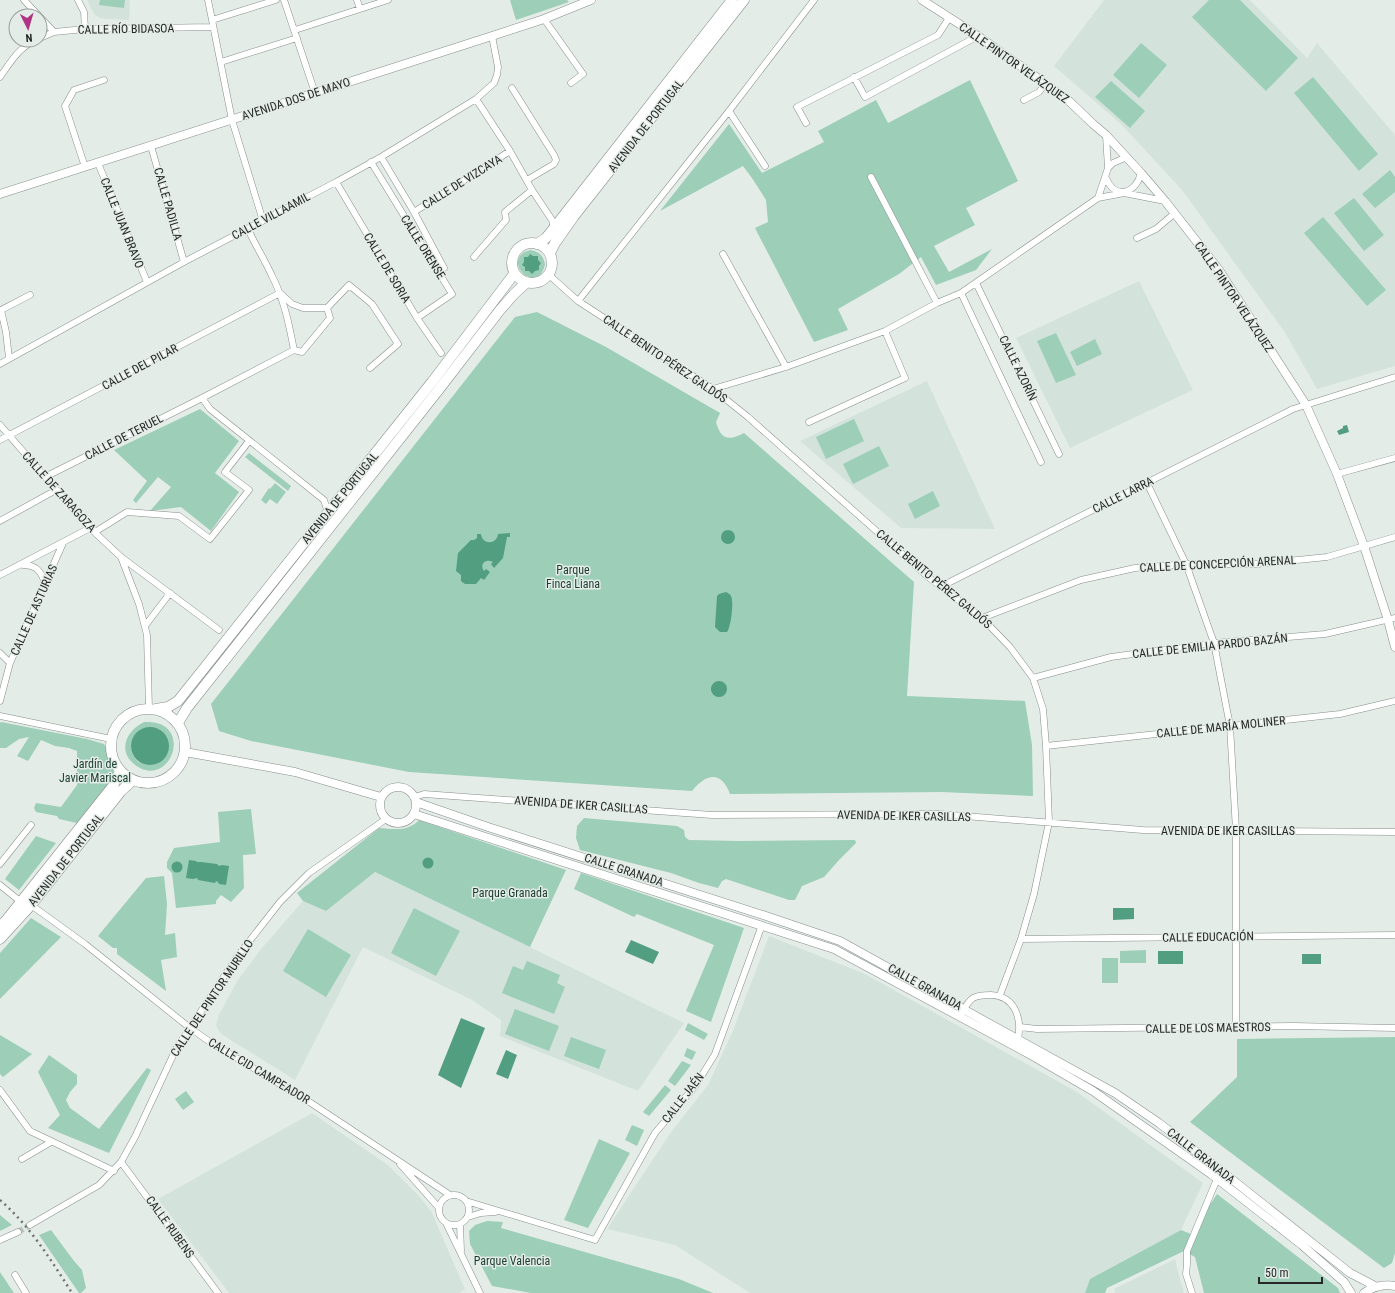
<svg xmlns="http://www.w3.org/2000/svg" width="1395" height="1293" viewBox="0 0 1395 1293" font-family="'Roboto Condensed',sans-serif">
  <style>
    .built { fill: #d3e3dc }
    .green { fill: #9cceb8; fill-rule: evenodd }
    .water { fill: #529e80 }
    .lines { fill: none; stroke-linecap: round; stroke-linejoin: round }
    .minor-tunnel { stroke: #bec5c1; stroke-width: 6; stroke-dasharray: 6 3; stroke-linecap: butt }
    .minor-casing { stroke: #878e8a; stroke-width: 7 }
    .tertiary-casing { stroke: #878e8a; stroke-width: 9 }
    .primary-casing { stroke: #878e8a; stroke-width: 11 }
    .minor { stroke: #fff; stroke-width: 6 }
    .tertiary { stroke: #fff; stroke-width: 8 }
    .primary { stroke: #fff; stroke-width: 10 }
    .rail { stroke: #6f7471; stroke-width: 2.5; stroke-dasharray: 2 4; stroke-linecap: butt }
    .labels { text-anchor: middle; stroke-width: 3; stroke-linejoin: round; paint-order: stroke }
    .street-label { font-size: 12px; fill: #262927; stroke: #e4ece8 }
    .park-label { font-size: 12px; fill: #193c2e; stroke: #e4ece8 }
  </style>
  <rect width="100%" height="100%" fill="#e4ece8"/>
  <path class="built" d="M87,0H130L129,20L106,19L99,18L94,14Z
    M1104,0H1250L1307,58L1317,43L1395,135V366L1317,389L1284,331L1182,190L1121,124L1054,66Z
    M1139,281L1193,390L1070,448L1016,338Z
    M927,381L995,529L901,528L800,441Z
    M375,872L530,947L684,1023L638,1091L500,1036L501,1020L472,1000L363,947L295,1080L221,1034L216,1026L219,1015L237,981L261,949L303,901L326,911Z
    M769,936L865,974L1077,1092L1203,1183L1181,1230L1090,1279L1085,1293H750L675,1245L607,1229L671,1132L708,1085L732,1033Z
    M312,1113L388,1165L420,1197L432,1213L465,1289L459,1293H229L158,1199Z
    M1175,1259L1184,1293H1115L1114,1289Z"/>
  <path class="green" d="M100,0H125L124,8L99,5Z
    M510,0H567L569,2L516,20Z
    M1209,0H1240L1298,58L1266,91L1192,17Z
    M1141,43L1167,65L1139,98L1113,75Z
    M1313,77L1378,154L1359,171L1294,93Z
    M970,80L1018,181L966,208L975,225L934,246L949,272L992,249L976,270L936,285L921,257L899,274L838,309L848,330L814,342L755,228L768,222L766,200L752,178L743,166L660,211L729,124L762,173L824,142L818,131L876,100L888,123Z
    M1111,81L1145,111L1130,128L1095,97Z
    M1390,170L1395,177V192L1375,208L1362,194Z
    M1354,198L1384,235L1364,251L1334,213Z
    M1323,217L1386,290L1367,306L1304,233Z
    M530,250C539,251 544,256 545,265C536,298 499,258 530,250Z
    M537,312L606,347L720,413L716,422C721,440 729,441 744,433L914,582L907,696L1025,701L1032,745L1033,796L941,792L730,794C721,770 706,774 692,791L409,772L251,741L219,731L211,704L515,317Z
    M1056,333L1076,375L1056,383L1037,341Z
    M1095,339L1102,354L1077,366L1070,352Z
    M200,409L239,441L215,473L239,492L211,531L181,507L150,511L171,487L158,477L136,503L133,500L147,481L114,450Z
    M854,419L864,441L826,459L816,437Z
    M879,446L889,466L853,484L843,464Z
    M249,453L291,486L288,491L245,457Z
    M275,483L286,492L277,504L270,499L266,504L261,500L269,488L270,489Z
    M933,491L940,506L915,519L908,504Z
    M1,722L87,739L104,744C108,752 115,770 113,778L77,823L59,819L57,816L36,812L34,808L36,803L61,807L77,785V751L69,748L55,746L41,740L28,761L17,756L29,737L19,739L6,748H0V723Z
    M144,722C197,719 170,793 134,764C117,750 127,730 144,722ZM149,727L155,728L140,763C125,751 130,732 149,727Z
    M251,809L256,854L243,855L244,888L231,902L221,895L216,901V904L176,908L172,873L167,868V862L174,848L220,842L218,812Z
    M584,818L677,826L684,830L685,837L689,840L740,841L855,840L856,843L839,860L824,877L802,886L795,900H789L726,879L722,881L718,888L699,883L671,873L580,850L576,838L577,826Z
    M419,820L566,870L530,947L375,872L326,911L303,901L297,893L379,828C394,829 408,832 419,820Z
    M36,836L56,843L19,890L5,879Z
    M581,873L744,928L711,1022L686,1011L714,945L637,914L634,917L574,889Z
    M164,876L167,904L165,935L175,933L177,957L161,960L166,991L117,954V948H113L98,936L146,878Z
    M414,908L460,931L436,976L391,953Z
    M31,918L61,937L0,999V953Z
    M308,929L351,955L326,997L283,971Z
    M1146,950V963H1120V951Z
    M1102,958H1118V983H1102Z
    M527,961L560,975L557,983L565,987L554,1014L502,993L513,966L523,970Z
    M515,1009L559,1026L549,1051L505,1034Z
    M688,1023L708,1034L704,1040L685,1030Z
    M0,1035L32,1054L3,1077L0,1074Z
    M571,1037L606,1050L599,1069L564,1056Z
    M1395,1037V1253L1392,1263L1384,1268L1190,1122L1237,1077V1039Z
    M687,1048L696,1052L692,1060L684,1056Z
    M49,1055L77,1075V1084L70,1092L66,1100L70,1108L99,1129L147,1068L151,1070L109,1153L48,1128L60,1115L38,1072Z
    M682,1061L691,1065L675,1086L668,1081Z
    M665,1085L671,1090L649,1116L643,1112Z
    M186,1091L194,1102L183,1110L175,1099Z
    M632,1125L644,1130L637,1146L625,1140Z
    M599,1139L630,1153L588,1228L564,1220Z
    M1217,1194L1338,1288L1340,1293H1204L1195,1257L1184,1251L1107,1288L1105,1293H1085L1090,1279L1181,1230L1191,1234Z
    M0,1215L12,1225L0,1231Z
    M487,1221L503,1222L501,1228L679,1279L713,1293H531L492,1286L470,1244L469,1231L475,1225Z
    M51,1230L74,1261L82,1270L86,1288L81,1293H79L39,1235Z
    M0,1272L14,1293H0Z"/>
  <path class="water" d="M530,254L533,256H538V260L541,263L539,266V270L535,271L532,274L529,271H525V267L522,265L524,262V257H528Z
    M1347,425L1349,432L1339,435L1337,431L1343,428V426Z
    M721 537a7 7 0 1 1 14 0a7 7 0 1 1-14 0Z
    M510,533V537H507L503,558L494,568L491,564L493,562C486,558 479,564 484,571L486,569L490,572L484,580L481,578L476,584H465L461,581V575L456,571L458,553L471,540H474L477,538V534H481C482,545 497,545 498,534Z
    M726,592C728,593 730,594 731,596C734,602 731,627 727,632H720L715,627L717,596L719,594Z
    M711 689a8 8 0 1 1 16 0a8 8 0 1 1-16 0Z
    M131 746a19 19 0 1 1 38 0a19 19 0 1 1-38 0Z
    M422.5 863a5.5 5.5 0 1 1 11 0a5.5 5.5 0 1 1-11 0Z
    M189,860L196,861L197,862H201L217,864L219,866L222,865L229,866L226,885L219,884L218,882L216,881L215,883L198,880L197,878L193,879L186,878Z
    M171.5 867a5.5 5.5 0 1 1 11 0a5.5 5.5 0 1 1-11 0Z
    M1113,908H1134V919L1113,920Z
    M631,940L659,952L653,964L625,952Z
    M1158,951H1183V964H1158Z
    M1302,954H1321V964H1302Z
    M461,1018L485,1028L461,1088L438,1075Z
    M506,1050L517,1055L508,1079L496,1074Z"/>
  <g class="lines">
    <path class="minor-tunnel" d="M18,1232L30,1225"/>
    <g class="minor-casing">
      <path id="minor" d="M24,0L39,16
        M78,0L84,12L85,29
        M208,0L232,120L263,221
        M284,0L315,93
        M357,0L360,9
        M40,17L54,32
        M544,19L583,74L571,83
        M212,20L276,0
        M295,30L388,0
        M40,38L54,32L85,29L213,27
        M221,62L297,38
        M0,77C10,63 19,47 36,40
        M854,77L865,97L978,36
        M512,88L554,155L556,160L554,164L527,180
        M476,99L510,151L532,190L552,220L554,228
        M1024,100L1039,92L1045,84
        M729,111L765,166
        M806,123L797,107L938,35L949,18
        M151,146L184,262
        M381,157L414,212L444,268
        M371,162L452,294L417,318
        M98,163L147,282
        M85,167L65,106L74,90L104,80
        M1108,168L1113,163L1127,157
        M871,177L937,303
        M1106,178C1115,200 1136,194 1141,173
        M336,182L417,318L441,353
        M1098,198L1108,168L1106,135
        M414,212L510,151
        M248,229C255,245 265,260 272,276C284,299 289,324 294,350
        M1137,238L1156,229L1175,213
        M723,254L786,367
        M474,257L506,220L505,212L532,190
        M549,275L578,301L713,389L748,417L927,576L982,618L1010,647L1033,678L1043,709L1046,746L1049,822L1034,894L1021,939L1000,995
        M976,283L1059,454
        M961,293L1041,462
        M578,301L729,111L814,0
        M0,310H1L6,332L9,358
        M1,310L30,295
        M294,350L302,352L330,318L327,308L349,285L372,304L398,344L370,368
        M0,364L184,262L336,182L381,157L476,99L494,83L497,75L498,67L492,36
        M713,389L786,367L885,331L937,303L961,293L1098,198L1124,193L1165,201
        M202,398L210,409L324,500L328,513
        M809,422L905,378L885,331
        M0,425L90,528L121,557L219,630
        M0,440L280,293L292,304L303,308H327
        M1337,474L1395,458
        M45,477L202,398L294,350
        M1147,483L1186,564L1214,643L1230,726L1236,830V1028
        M0,521L56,490
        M95,532L127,512L179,516L210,539L249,490L225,472L249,441
        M121,557L139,604L147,635L149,709
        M23,565C36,565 41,571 45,583
        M0,575L90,528
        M940,587L1293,409L1395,377
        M982,618L1081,580L1135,568L1186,564H1257L1327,557L1395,537
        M145,626L170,593
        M0,653L10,663
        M1033,678L1111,657L1214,643L1325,634L1395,618
        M0,701L10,663L63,543
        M0,716L111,739
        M1046,746L1340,714L1395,701
        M415,797L424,794L712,815L939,814L1143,830L1395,832
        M0,864L31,825
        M0,885L21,902
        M31,905L85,944L190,1028L210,1042L311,1103L450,1195
        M1021,939L1395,935
        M960,1016C963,1011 967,1002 973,998C978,995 985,995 991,995C1015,996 1022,1018 1018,1039
        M1020,1027L1037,1029L1293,1026L1395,1028
        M0,1090L30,1131L114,1171
        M22,1159L51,1142
        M121,1162L218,1293
        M400,1164L439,1208
        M439 1210a15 15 0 1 1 30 0a15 15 0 1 1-30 0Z
        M466,1201L595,1240L655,1133L696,1085L715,1054L762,925
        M468,1217L481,1213L495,1212
        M446,1223L480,1293
        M460,1224L461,1251
        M30,1225L99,1185L121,1162L135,1137L176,1049L237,957L280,902L309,873L386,819
        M0,1240L18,1232
        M15,1275L26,1293
        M1192,1293L1186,1274L1187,1264V1251L1217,1179"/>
    </g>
    <g class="tertiary-casing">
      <path id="tertiary" d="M922,0L978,36L1032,74L1069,101L1093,124L1106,135L1141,173L1165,201L1219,270L1306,405L1337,474L1364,546L1388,620L1395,647
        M0,194L492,36L544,19L591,0
        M185,752L295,772L381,797
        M380 805a18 18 0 1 1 36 0a18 18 0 1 1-36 0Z
        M416,802L488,827L766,916L840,941L1115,1093L1159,1123L1215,1166L1350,1273L1375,1286
        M414,814L834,949L1031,1055L1093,1091L1211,1174L1302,1245L1344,1282L1351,1293
        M1364,1293C1374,1286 1383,1284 1395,1286"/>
    </g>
    <g class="primary-casing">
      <path id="primary" d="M512 263a20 20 0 1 1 40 0a20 20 0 1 1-40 0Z
        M537,244L546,238L554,228L732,0
        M550,253L555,243L574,216L744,0
        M111 746a37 37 0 1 1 74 0a37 37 0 1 1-74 0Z
        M156,709L168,707L178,701L432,382L514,274
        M178,723L187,708L440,388L500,310L514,294L526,283
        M0,927L8,918L113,786L120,771
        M0,939L31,905L121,791L133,780"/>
    </g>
    <use href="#minor" class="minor"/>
    <use href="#tertiary" class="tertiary"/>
    <use href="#primary" class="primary"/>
    <path class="rail" d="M0,1200C30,1226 51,1260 72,1293"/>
  </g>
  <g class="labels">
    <g class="street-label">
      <text transform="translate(126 29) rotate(-1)" y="4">CALLE RÍO BIDASOA</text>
      <text transform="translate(1014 63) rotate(35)" y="4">CALLE PINTOR VELÁZQUEZ</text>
      <text transform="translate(296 99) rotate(-18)" y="4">AVENIDA DOS DE MAYO</text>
      <text transform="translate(646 126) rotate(-52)" y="4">AVENIDA DE PORTUGAL</text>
      <text transform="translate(462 182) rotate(-32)" y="4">CALLE DE VIZCAYA</text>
      <text transform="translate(168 204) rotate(74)" y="4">CALLE PADILLA</text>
      <text transform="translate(271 216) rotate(-28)" y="4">CALLE VILLAAMIL</text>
      <text transform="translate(122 223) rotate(68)" y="4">CALLE JUAN BRAVO</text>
      <text transform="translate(423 247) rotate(58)" y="4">CALLE ORENSE</text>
      <text transform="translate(387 268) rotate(59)" y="4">CALLE DE SORIA</text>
      <text transform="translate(1234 297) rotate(56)" y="4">CALLE PINTOR VELÁZQUEZ</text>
      <text transform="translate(665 359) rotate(34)" y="4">CALLE BENITO PÉREZ GALDÓS</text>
      <text transform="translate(140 367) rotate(-28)" y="4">CALLE DEL PILAR</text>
      <text transform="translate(1018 368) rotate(64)" y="4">CALLE AZORÍN</text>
      <text transform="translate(124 437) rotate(-27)" y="4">CALLE DE TERUEL</text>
      <text transform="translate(59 492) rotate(48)" y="4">CALLE DE ZARAGOZA</text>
      <text transform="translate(1123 495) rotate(-27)" y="4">CALLE LARRA</text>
      <text transform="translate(340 498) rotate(-51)" y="4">AVENIDA DE PORTUGAL</text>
      <text transform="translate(1218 564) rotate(-3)" y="4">CALLE DE CONCEPCIÓN ARENAL</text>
      <text transform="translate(934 579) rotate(40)" y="4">CALLE BENITO PÉREZ GALDÓS</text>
      <text transform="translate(34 610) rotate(-66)" y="4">CALLE DE ASTURIAS</text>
      <text transform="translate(1210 646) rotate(-6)" y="4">CALLE DE EMILIA PARDO BAZÁN</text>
      <text transform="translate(1221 727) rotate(-6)" y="4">CALLE DE MARÍA MOLINER</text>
      <text transform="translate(581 805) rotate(4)" y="4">AVENIDA DE IKER CASILLAS</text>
      <text transform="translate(904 816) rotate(1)" y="4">AVENIDA DE IKER CASILLAS</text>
      <text x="1228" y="835">AVENIDA DE IKER CASILLAS</text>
      <text transform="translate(66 860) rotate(-52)" y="4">AVENIDA DE PORTUGAL</text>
      <text transform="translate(624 870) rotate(18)" y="4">CALLE GRANADA</text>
      <text transform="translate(1208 937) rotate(-1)" y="4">CALLE EDUCACIÓN</text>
      <text transform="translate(925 987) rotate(29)" y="4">CALLE GRANADA</text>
      <text transform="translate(212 998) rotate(-56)" y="4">CALLE DEL PINTOR MURILLO</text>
      <text transform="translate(1208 1028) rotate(-1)" y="4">CALLE DE LOS MAESTROS</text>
      <text transform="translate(259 1071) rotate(31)" y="4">CALLE CID CAMPEADOR</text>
      <text transform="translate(683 1098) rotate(-52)" y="4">CALLE JAÉN</text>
      <text transform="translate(1201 1156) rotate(38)" y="4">CALLE GRANADA</text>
      <text transform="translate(170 1227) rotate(54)" y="4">CALLE RUBENS</text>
    </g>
    <g class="park-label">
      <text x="573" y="574">Parque<tspan x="573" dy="14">Finca Liana</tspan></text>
      <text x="95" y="768">Jardín de<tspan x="95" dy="14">Javier Mariscal</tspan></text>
      <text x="510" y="897">Parque Granada</text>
      <text x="512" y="1265">Parque Valencia</text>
    </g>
  </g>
  <g transform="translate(28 28) rotate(175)"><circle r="19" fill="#e4ece8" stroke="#989e9b"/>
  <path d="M0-3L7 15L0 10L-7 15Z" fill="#b13383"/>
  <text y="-6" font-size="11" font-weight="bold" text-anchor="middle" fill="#262927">N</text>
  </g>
  <path d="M1259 1277v6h63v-6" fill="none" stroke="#262927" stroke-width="2"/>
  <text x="1265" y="1277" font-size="12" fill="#262927" stroke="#e4ece8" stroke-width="3" paint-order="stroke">50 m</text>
</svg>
